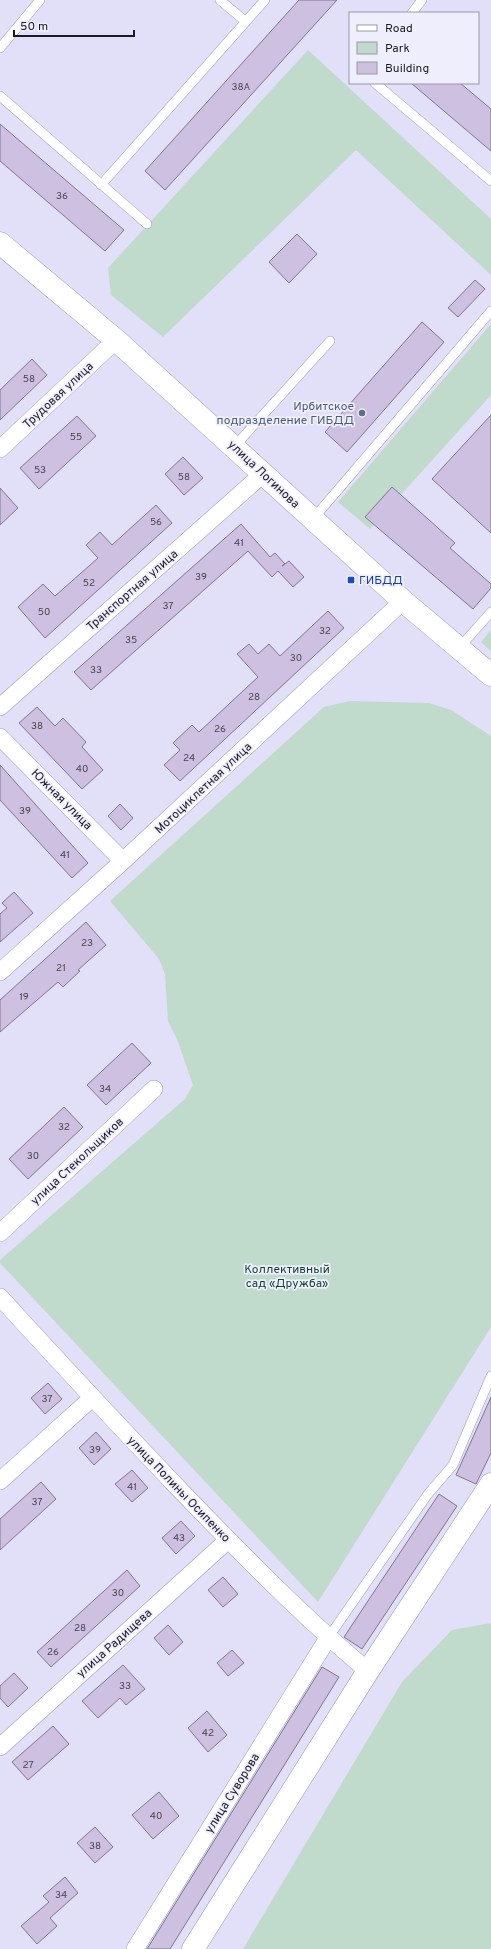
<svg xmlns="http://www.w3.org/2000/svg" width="491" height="1949" viewBox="0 0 491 1949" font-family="Overpass,sans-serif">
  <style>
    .green { fill: #c0dacc }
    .building { fill: #cdc0e1; stroke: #7f778d }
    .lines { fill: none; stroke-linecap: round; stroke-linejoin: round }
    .service-casing { stroke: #9f9cb3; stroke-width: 10 }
    .minor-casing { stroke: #9f9cb3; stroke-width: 18 }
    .tertiary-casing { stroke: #9f9cb3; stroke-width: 23 }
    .service { stroke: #fff; stroke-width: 9 }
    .minor { stroke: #fff; stroke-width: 17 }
    .tertiary { stroke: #fff; stroke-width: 22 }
    .service-dot { fill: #5c6f8a; stroke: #efeefd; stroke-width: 1.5 }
    .transit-dot { fill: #1a4fb4; stroke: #efeefd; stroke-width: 1.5 }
    .labels { text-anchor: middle; stroke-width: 3.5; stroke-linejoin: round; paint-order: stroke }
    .number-label { font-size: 10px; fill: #484452 }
    .street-label { font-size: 12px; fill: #1b1a22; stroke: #efeefd }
    .service-label { font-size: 12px; fill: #4e5e75; stroke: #efeefd; text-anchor: end }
    .transit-label { font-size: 12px; fill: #164399; stroke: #efeefd; text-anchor: start }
    .park-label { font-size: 12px; fill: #154531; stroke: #efeefd }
  </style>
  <rect width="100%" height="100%" fill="#e2dff8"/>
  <path class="green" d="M308,50L491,219V275L356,150L163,337L111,295L108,268Z
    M491,324V395L370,529L338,502Z
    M491,630V651L481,642Z
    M350,701L429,703L451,710L491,736V1327L318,1602L0,1263V1260L185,1099L193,1085L177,1039L168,1021L165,974L159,959L110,901L324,707Z
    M491,1623V1949H243L402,1682L452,1630Z"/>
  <path class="building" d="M299,0H337L165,190L145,171Z
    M411,83H460L491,109V151Z
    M0,124L124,230L105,251L0,161Z
    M297,234L317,254L289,283L269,262Z
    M475,280L485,289L458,317L448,308Z
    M422,322L444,342L347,452L325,432Z
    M32,359L47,375L0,420V390Z
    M491,415V533L432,479Z
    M77,416L96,436L39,489L20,468Z
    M183,457L203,478L184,495L165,474Z
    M392,487L455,543L450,548L491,584V588L473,609L365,517Z
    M0,488L18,508L0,525Z
    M156,505L172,523L45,638L18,607L43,584L55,596L98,558L86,545L100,532L112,545Z
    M241,524L270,557L275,553L285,564L282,566L289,561L304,577L293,587L278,571L272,577L248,551L91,690L74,672Z
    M328,611L344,628L180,781L164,765L180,750L173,743L192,725L199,732L258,677L237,654L249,644L258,654L269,644L280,656Z
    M37,707L55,726L63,718L86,742L82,747L103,770L82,789L19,723Z
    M0,765L88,863L72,878L0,800Z
    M120,804L133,818L121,830L108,816Z
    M14,892L33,913L0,942V914L7,908L2,903Z
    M86,922L106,945L78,970L80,971L63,987L58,982L0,1032V1000Z
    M132,1043L151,1063L106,1105L87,1085Z
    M64,1107L83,1127L28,1179L9,1159Z
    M48,1383L62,1399L45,1414L31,1398Z
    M491,1397V1453L476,1484L456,1475Z
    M96,1432L111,1449L94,1465L79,1448Z
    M132,1470L148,1488L132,1502L115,1484Z
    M41,1482L56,1499L0,1550V1519Z
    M439,1494L457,1506L362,1649L344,1637Z
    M181,1521L195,1536L176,1554L162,1538Z
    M127,1570L140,1586L51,1667L37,1652Z
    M223,1577L238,1594L223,1607L208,1590Z
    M168,1625L183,1642L169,1655L154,1638Z
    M232,1650L244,1663L228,1676L217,1663Z
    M123,1665L145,1689L126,1705L120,1698L98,1718L82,1701Z
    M322,1667L339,1677L170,1949H147Z
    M14,1673L28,1688L8,1707L0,1698V1686Z
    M207,1711L227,1735L208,1752L188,1728Z
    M53,1726L69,1744L28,1780L12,1762Z
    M159,1792L179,1816L153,1839L132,1815Z
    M95,1827L113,1847L95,1863L77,1843Z
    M65,1877L78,1893L50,1918L57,1926L37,1944L21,1926L49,1902L43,1896Z"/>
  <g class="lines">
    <g class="service-casing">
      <path id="service" d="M220,0L245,21
        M412,13L422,0
        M0,48L40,0
        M375,83L491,181
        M0,96L147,224
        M101,185L265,0
        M234,447L330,341
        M313,519L491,311
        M459,648L491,612
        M328,1638L428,1494L453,1465L491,1376"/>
    </g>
    <g class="minor-casing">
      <path id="minor" d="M0,449L116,340
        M0,707L264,473
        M0,737L123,861
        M0,972L123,861L403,601
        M0,1233L154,1089
        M0,1297C60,1363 121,1428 182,1492C242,1554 302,1616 368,1671
        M0,1481L92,1398
        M0,1747L228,1540
        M135,1949L328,1638"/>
    </g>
    <g class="tertiary-casing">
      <path id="tertiary" d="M0,243L116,340L403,601L491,675
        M193,1949L368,1671L491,1484"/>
    </g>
    <use href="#service" class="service"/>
    <use href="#minor" class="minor"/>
    <use href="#tertiary" class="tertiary"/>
  </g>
  <circle class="service-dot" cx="362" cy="413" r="4"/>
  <rect class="transit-dot" x="347" y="576" width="8" height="8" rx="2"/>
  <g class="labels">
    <g class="number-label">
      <text x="241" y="90">38А</text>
      <text x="62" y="199">36</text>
      <text x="29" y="382">58</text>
      <text x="76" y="440">55</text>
      <text x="40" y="473">53</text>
      <text x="184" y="480">58</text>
      <text x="156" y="525">56</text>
      <text x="239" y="546">41</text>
      <text x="201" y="580">39</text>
      <text x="89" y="586">52</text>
      <text x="168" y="609">37</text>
      <text x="44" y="615">50</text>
      <text x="325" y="634">32</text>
      <text x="131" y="643">35</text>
      <text x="296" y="661">30</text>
      <text x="96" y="673">33</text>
      <text x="254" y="700">28</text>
      <text x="37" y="729">38</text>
      <text x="220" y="732">26</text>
      <text x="189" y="761">24</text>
      <text x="82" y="772">40</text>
      <text x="25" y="814">39</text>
      <text x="65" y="858">41</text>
      <text x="87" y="946">23</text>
      <text x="61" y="971">21</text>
      <text x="24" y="1000">19</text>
      <text x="105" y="1092">34</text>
      <text x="64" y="1130">32</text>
      <text x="33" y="1159">30</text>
      <text x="47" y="1402">37</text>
      <text x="95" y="1453">39</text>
      <text x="132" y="1490">41</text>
      <text x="37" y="1505">37</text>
      <text x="179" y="1541">43</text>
      <text x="118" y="1596">30</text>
      <text x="80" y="1631">28</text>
      <text x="53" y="1655">26</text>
      <text x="125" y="1689">33</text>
      <text x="208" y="1736">42</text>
      <text x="28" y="1768">27</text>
      <text x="156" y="1819">40</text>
      <text x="95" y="1849">38</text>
      <text x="61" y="1898">34</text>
    </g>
    <g class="street-label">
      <text transform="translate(58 395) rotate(-43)" y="4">Трудовая улица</text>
      <text transform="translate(264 474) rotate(43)" y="4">улица Логинова</text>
      <text transform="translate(132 590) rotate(-41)" y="4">Транспортная улица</text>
      <text transform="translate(203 788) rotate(-43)" y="4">Мотоциклетная улица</text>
      <text transform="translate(62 799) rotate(45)" y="4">Южная улица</text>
      <text transform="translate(77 1161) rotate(-43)" y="4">улица Стекольщиков</text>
      <text transform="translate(179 1489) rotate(46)" y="4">улица Полины Осипенко</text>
      <text transform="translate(114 1643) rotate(-42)" y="4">улица Радищева</text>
      <text transform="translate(232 1793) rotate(-58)" y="4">улица Суворова</text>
    </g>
    <g class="service-label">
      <text x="354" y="410">Ирбитское<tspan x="354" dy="14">подразделение ГИБДД</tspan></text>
    </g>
    <g class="transit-label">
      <text x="359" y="584">ГИБДД</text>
    </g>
    <g class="park-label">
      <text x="287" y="1273">Коллективный<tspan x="287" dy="14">сад «Дружба»</tspan></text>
    </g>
  </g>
  <rect x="349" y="12" width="130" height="72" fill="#efeefd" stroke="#9a99a5"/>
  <rect x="357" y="25" width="20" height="6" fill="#ffffff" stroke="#9a99a5"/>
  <text x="385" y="32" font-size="12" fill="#1b1a22">Road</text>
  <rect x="357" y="42" width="20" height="12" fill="#c0dacc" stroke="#9a99a5"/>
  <text x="385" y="52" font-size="12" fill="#1b1a22">Park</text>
  <rect x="357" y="62" width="20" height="12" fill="#cdc0e1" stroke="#9a99a5"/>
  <text x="385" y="72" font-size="12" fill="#1b1a22">Building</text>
  <path d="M14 30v6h120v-6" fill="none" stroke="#1b1a22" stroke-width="2"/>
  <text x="20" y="30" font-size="12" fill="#1b1a22" stroke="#efeefd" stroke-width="3" paint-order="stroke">50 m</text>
</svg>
